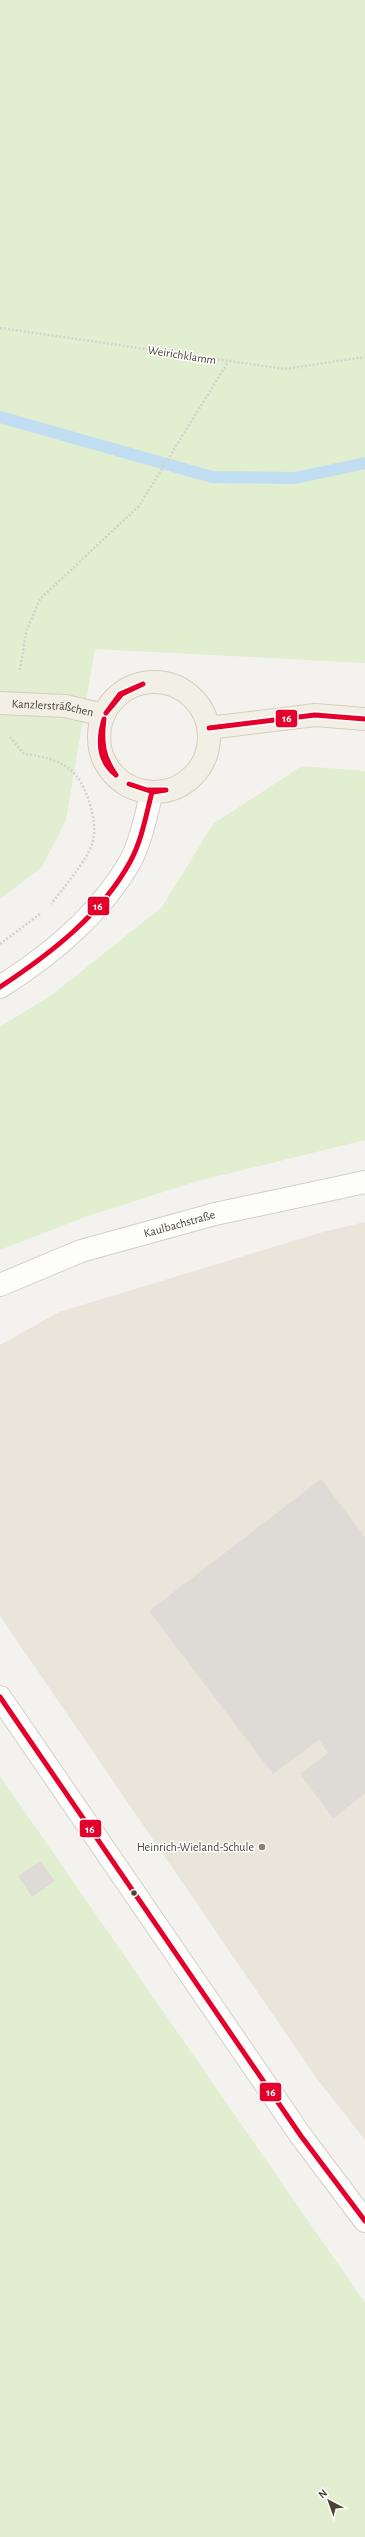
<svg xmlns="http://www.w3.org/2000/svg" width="365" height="2537" viewBox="0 0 365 2537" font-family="'Alegreya Sans',sans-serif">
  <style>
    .education { fill: #eae5da }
    .green { fill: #e1eecf }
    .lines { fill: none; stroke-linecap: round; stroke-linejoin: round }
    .stream { stroke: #c0ddf1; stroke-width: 12 }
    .building { fill: #dedbd6 }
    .minor-casing { stroke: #d2d0cb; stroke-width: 24 }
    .major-casing { stroke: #d6cebb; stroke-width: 24 }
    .path { stroke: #d3d2cc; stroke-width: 2.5; stroke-dasharray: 2 2; stroke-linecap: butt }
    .minor { stroke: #fdfdfc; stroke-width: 22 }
    .major { stroke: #f2efe6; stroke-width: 22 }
    .bus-1-casing { stroke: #fff; stroke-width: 8 }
    .bus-1 { stroke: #e4002b; stroke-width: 5 }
    .poi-dot { fill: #868178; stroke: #fff; stroke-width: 1.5 }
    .bus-dot { fill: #4b4439; stroke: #fff; stroke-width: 1.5 }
    .labels { text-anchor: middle; stroke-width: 3; stroke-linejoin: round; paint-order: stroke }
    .street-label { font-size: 12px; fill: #4b4439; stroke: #fff }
    .poi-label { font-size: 12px; fill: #4b4439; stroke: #fff; text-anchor: end }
    .line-badge { stroke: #fff; stroke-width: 1.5 }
    .badge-label { font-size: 11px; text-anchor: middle; font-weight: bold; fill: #fff }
  </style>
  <rect width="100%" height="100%" fill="#f4f2ee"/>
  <path class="education" d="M365,1222V2140L317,2079L0,1616V1345L59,1312L323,1232Z"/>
  <path class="green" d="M0,0H365V663L95,649L66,820L42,867L0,899Z
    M302,766L365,771V1140L194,1182L85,1217L0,1250V1027L53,994L162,907L213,824Z
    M0,1776L365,2303V2537H0Z"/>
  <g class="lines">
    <path class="stream" d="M0,417L212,477L295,478L365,463"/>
  </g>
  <path class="building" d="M321,1479L365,1537V1794L333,1818L300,1774L328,1753L319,1740L273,1774L149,1611Z
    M40,1861L55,1881L32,1897L18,1876Z"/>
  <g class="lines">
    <g class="minor-casing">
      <g id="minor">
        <path d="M0,987C51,955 100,914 130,862C141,841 146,815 152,792"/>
        <path id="s1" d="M0,1285L81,1251L215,1214L365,1182"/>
        <path d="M0,1697L301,2136L365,2221"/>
      </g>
    </g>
    <g class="major-casing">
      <g id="major">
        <circle cx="154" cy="737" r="55"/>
        <path id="s2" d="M0,703L65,706L104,715"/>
        <path d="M209,728L315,715L365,719"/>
      </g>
    </g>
    <path class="path" d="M0,328L285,369L365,357
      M20,670L26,632L40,599L139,506L228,362
      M10,737L24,754C63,759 80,768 91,808C94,818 96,833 92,844C88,859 61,891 51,904
      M0,944L40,914"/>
    <use href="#minor" class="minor"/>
    <use href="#major" class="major"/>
    <g class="bus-1-casing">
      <path id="bus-1" d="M106,713L120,694L143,684
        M106,713L122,694L143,684
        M104,719C101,742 103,757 116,775
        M104,719C98,739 98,761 116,775
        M209,728L315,715L365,719
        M129,784L147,790H166
        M129,784L153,792L166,790
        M0,987C50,954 101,915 130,862C142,840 146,815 152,792
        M0,1697L301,2136L365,2221"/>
    </g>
    <use href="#bus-1" class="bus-1"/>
  </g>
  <circle class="poi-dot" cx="262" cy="1847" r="4"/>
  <circle class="bus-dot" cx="134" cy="1893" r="3.5"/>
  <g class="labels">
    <g class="street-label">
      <text transform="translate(182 355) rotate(9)" y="4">Weirichklamm</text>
      <text dy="4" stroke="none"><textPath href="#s2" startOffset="53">Kanzlersträßchen</textPath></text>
      <text dy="4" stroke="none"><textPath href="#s1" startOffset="190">Kaulbachstraße</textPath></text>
    </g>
    <g class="poi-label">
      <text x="254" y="1851">Heinrich-Wieland-Schule</text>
    </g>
  </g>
  <g class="line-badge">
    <rect x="275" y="709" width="23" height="19" rx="4" fill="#e4002b"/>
    <rect x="87" y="896" width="23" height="20" rx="4" fill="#e4002b"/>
    <rect x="79" y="1819" width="23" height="19" rx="4" fill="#e4002b"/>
    <rect x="259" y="2082" width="23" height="20" rx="4" fill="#e4002b"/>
  </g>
  <g class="badge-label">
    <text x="287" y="722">16</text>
    <text x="98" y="910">16</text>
    <text x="90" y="1833">16</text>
    <text x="271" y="2096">16</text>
  </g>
  <g transform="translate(329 2501) rotate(319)" stroke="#ffffff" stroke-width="3" paint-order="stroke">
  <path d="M0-3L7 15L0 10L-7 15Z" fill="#4b4439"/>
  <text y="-6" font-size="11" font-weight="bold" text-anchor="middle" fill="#4b4439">N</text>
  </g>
</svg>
